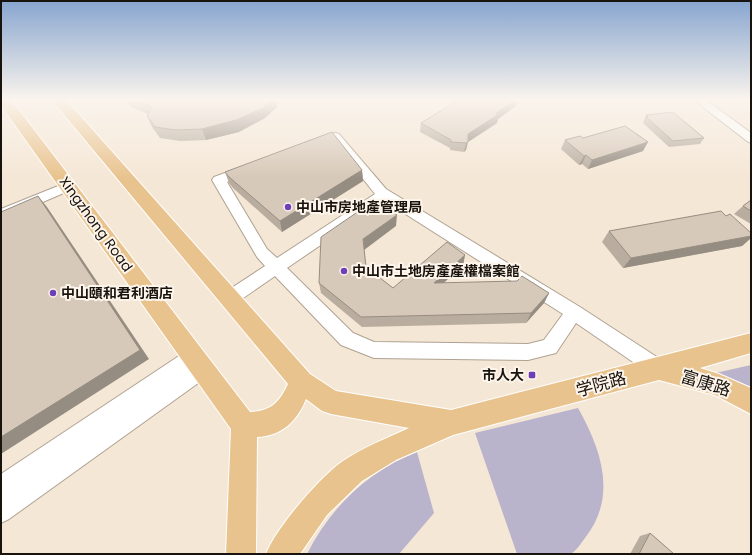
<svg xmlns="http://www.w3.org/2000/svg" width="752" height="555" viewBox="0 0 752 555" font-family="Poppins,'Noto Sans SC',sans-serif">
  <style>
    .green { fill: #b9b3cb }
    .lines { fill: none; stroke-linecap: round; stroke-linejoin: round }
    .minor-casing { stroke: #afa292; stroke-width: 2 }
    .major-casing { stroke: #fff; stroke-width: 2 }
    .minor { fill: #fff; fill-rule: evenodd }
    .major { fill: #e9c38e; fill-rule: evenodd }
    .wall { fill: #b9ad9f }
    .shaded-wall { fill: #968d82 }
    .building { fill: #d7c9b9; stroke: #968d82 }
    .poi-dot { fill: #6e3fb7; stroke: #fdf5eb; stroke-width: 1.5 }
    .labels { text-anchor: middle; stroke-width: 4; stroke-linejoin: round; paint-order: stroke }
    .poi-label { font-size: 14px; font-weight: bold; fill: #18130d; stroke: #fdf5eb; text-anchor: start }
    .street-label { font-size: 14px; fill: #18130d; stroke: #fdf5eb }
    .near-street-label { font-size: 17px; fill: #18130d; stroke: #fdf5eb }
  </style>
  <rect width="100%" height="100%" fill="#f5e7d6"/>
  <path class="green" d="M751,365V387L733,380L711,374Z
    M578,408C601,449 618,496 585,538C581,543 577,550 571,554H517L475,433Z
    M417,452L434,513L399,554H307C330,508 368,471 417,452Z"/>
  <g class="lines">
    <g class="minor-casing">
      <path id="minor" d="M694,100H706L751,133V143L747,141Z
        M335,133L339,134L386,189L580,307L666,363L668,369L666,375L659,378L652,375L576,323L556,353L528,360L374,358L341,345L275,276L236,303L230,305L224,303L222,298L224,293L265,266L257,257L212,180L214,177L244,166H252L254,169L252,172L227,182L267,249L277,258L375,194L333,141L314,148L308,144L310,141ZM385,201L563,314L544,340L528,344L374,342L353,333L287,268Z
        M68,182L73,183L75,186L73,189L1,220V209Z
        M192,350L199,352L201,358L199,362L208,364L210,370L208,376L9,519L1,523V474L185,352Z"/>
    </g>
    <g class="major-casing">
      <path id="major" d="M1,100H11L250,412C271,411 279,403 288,384L52,100H66L310,374L336,391L451,410L751,333V353L700,368L719,374L751,388V414L715,395L659,380L453,435L396,460L362,481L327,515L300,554H266C276,528 320,477 343,461C364,447 387,438 409,428L331,414L322,411L306,399C297,421 282,436 257,437L256,554H226L231,429L1,105Z"/>
    </g>
    <use href="#minor" class="minor"/>
    <use href="#major" class="major"/>
  </g>
  <path class="wall" d="M125,100H277V107L265,118L239,132L206,140L180,141L160,138L152,127L147,116L148,114L131,107Z
    M516,106L498,119L497,123L468,142L466,150L464,152L450,150V148L420,132L421,123Z
    M646,115L704,138L700,144L669,147L643,123Z
    M583,138L643,151L588,169L582,164L579,165L561,149L565,140Z
    M362,170L363,181L282,232L233,188L229,183L225,172Z
    M751,200V224L734,214L743,206Z
    M726,216L751,233V238L742,246L623,268L602,242L609,231Z
    M396,226L364,250L366,267L393,288L465,255L463,265L443,283L549,293L544,303L526,323L362,327L321,293L319,283Z
    M650,533L674,554H630L640,536Z"/>
  <path class="shaded-wall" d="M271,100H277V107L265,118L239,132L206,140L202,129Z
    M515,100H518L516,106L498,119L497,123L468,142L466,150L464,152L468,134Z
    M648,142L643,151L588,169L592,160Z
    M586,155L582,164L579,165L584,156Z
    M362,170L363,181L282,232L280,221Z
    M38,196L47,207L149,359L1,454V437Z
    M397,215L396,226L364,250L363,239Z
    M751,236V238L742,246L623,268L631,258Z
    M465,255L463,265L432,294L434,283Z
    M549,293L544,303L526,323L531,313Z"/>
  <path class="building" d="M135,100H271L263,108L236,120L202,129L175,130L155,127L147,116L152,107Z
    M458,100H515L496,113L499,114L468,134V142L466,143L451,142V140L421,123Z
    M673,112L704,138L673,141L646,117H648L646,115Z
    M625,126L648,142L592,160L586,155L584,156L565,140L580,136L583,138Z
    M332,132L362,170L280,221L229,177L225,172Z
    M38,196L140,350L1,437V212Z
    M375,200L397,215L363,239L366,267L393,288L447,242L465,255L434,283L517,281L522,276L549,293L531,313L361,317L319,283L321,237Z
    M751,200V211L743,206Z
    M721,211L726,216L730,214L751,233V236L631,258L609,231Z
    M650,533L674,554H639Z"/>
  <linearGradient id="sky" x2="0" y2="1"><stop stop-color="#87a5cf"/><stop offset="0.56" stop-color="#faf4ed"/><stop offset="1" stop-color="#faf4ed" stop-opacity="0"/></linearGradient>
  <rect width="752" height="178" fill="url(#sky)"/>
  <g class="poi-dot">
    <circle cx="288" cy="207" r="4"/>
    <circle cx="344" cy="271" r="4"/>
    <circle cx="53" cy="293" r="4"/>
    <rect x="528" y="371" width="8" height="8" rx="2"/>
  </g>
  <g class="labels">
    <g class="poi-label">
      <text x="296" y="212">中山市房地產管理局</text>
      <text x="352" y="276">中山市土地房產產權檔案館</text>
      <text x="61" y="298">中山頤和君利酒店</text>
      <text x="524" y="380" text-anchor="end">市人大</text>
    </g>
    <g class="street-label">
      <text transform="translate(96 224) rotate(54)" y="5">Xingzhong Road</text>
    </g>
    <g class="near-street-label">
      <text transform="translate(706 383) rotate(17)" y="6">富康路</text>
      <text transform="translate(601 384) rotate(-15)" y="6">学院路</text>
    </g>
  </g>
  <rect width="752" height="555" fill="none" stroke="#18130d" stroke-width="4"/>
</svg>
